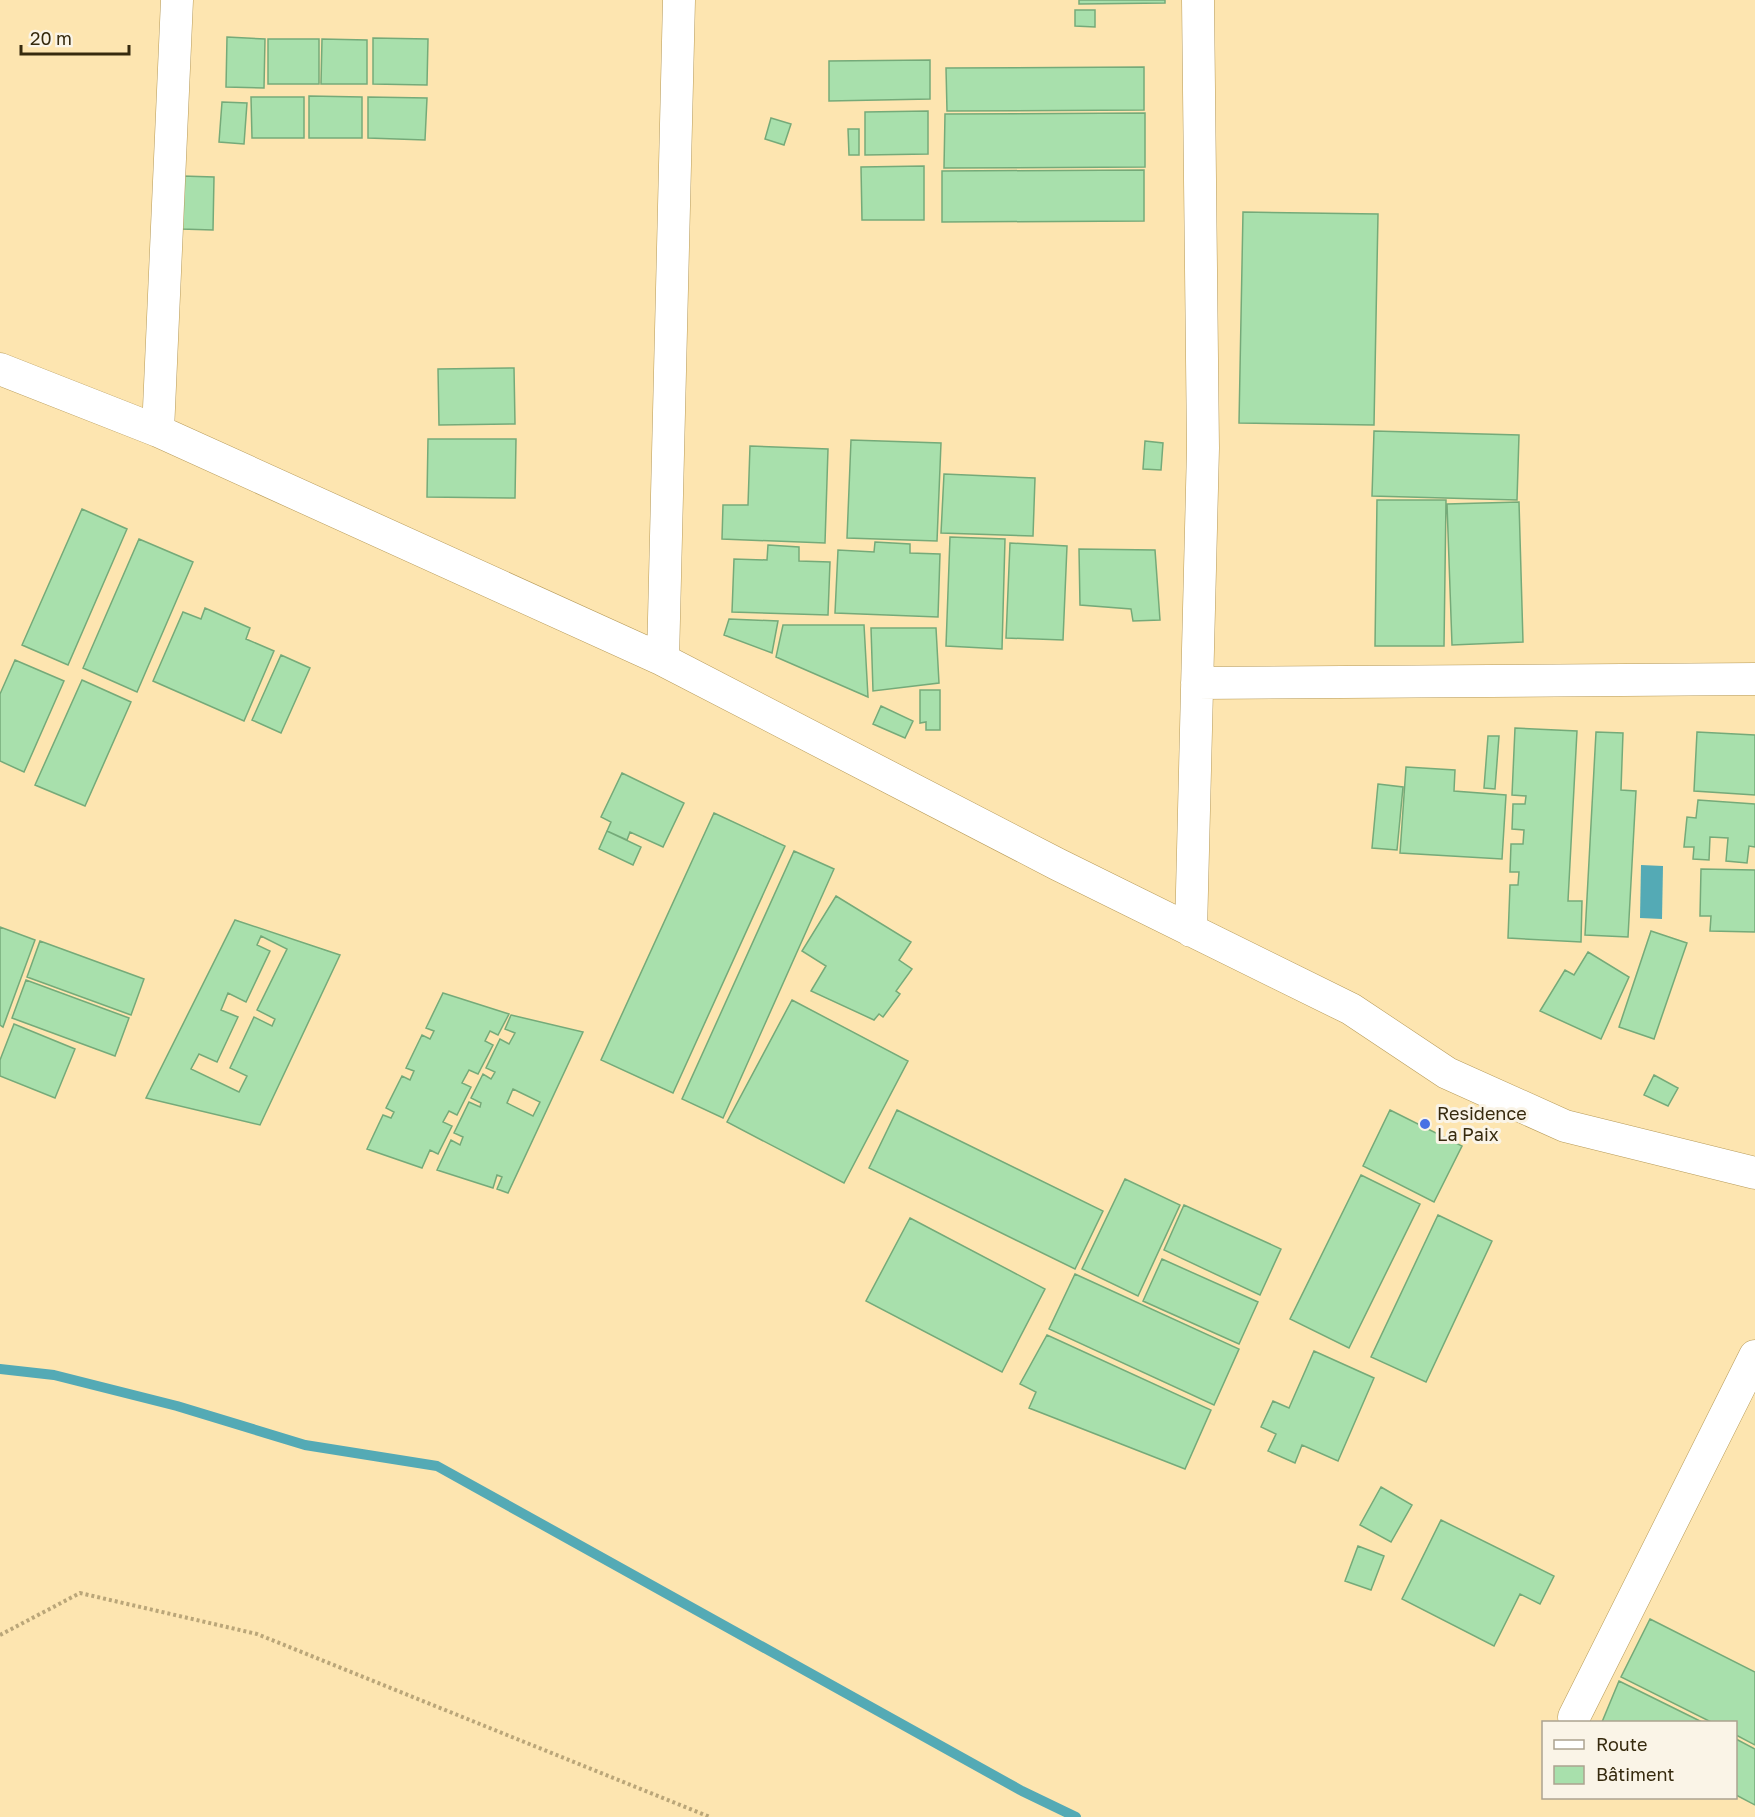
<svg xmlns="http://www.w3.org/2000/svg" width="1755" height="1817" viewBox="0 0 1755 1817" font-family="'Golos Text',sans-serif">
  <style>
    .water { fill: #54aab5 }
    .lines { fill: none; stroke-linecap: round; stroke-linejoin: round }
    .stream { stroke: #54aab5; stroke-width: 10 }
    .building { fill: #a8e0ac; stroke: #75aa79; stroke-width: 1.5; fill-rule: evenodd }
    .minor-casing { stroke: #b69a58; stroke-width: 33 }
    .path { stroke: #baa679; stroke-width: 4; stroke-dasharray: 3 3; stroke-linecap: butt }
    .minor { stroke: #fff; stroke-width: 32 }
    .poi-dot { fill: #4971e4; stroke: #faf4e7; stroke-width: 2 }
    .labels { text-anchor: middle; stroke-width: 6; stroke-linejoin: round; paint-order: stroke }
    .poi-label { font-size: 18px; fill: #362a0e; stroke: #faf4e7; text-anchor: start }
  </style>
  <rect width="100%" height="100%" fill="#fde5b0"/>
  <path class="water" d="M1641,865L1663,866L1662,919L1640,918Z"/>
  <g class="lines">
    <path class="stream" d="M0,1369L54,1375L177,1406L305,1445L437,1466L1022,1791L1076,1817"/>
  </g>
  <path class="building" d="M1079,0H1165V3L1079,4Z
    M1075,10H1095V27L1075,26Z
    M227,37L265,39L264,88L226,87Z
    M373,38L428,39L427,85L373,84Z
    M268,39H319V84H268Z
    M322,39L367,40V84H321Z
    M930,60V99L829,101V61Z
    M1144,67V110L947,111L946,68Z
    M309,96L362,97V138H309Z
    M251,97H304V138H252Z
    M368,97L427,98L425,140L368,138Z
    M222,102L247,103L244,144L219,142Z
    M928,111V154L865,155V112Z
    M1145,113V167L944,168L945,114Z
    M771,118L791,124L784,145L765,139Z
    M848,129H859V155H849Z
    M924,166V220H862L861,167Z
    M1144,170V221L942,222V171Z
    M182,176L214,177L213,230L181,229Z
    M1243,212L1378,214L1374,425L1239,423Z
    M514,368L515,424L439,425L438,369Z
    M1374,431L1519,435L1517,500L1372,496Z
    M428,439H516L515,498L427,497Z
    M851,440L941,443L937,541L847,538Z
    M1145,441L1163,443L1161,470L1143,469Z
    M750,446L828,449L825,543L722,539L723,505H748Z
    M944,474L1035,478L1033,536L941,533Z
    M1377,500H1446L1444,646H1375Z
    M1519,502L1523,642L1452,645L1447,504Z
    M82,509L127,529L68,665L22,645Z
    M950,537L1005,539L1002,649L946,646Z
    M139,539L193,562L137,692L83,668Z
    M875,542L910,544V553L940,554L938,617L835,613L838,550L874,552Z
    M1010,543L1067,546L1063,640L1006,638Z
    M768,545L799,547V561L830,562L828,615L732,612L734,559L767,560Z
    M1079,549L1155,550L1160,620L1133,621L1131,609L1080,605Z
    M205,608L250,628L246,639L274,651L244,721L153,681L183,612L201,619Z
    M729,619L778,621L772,653L724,635Z
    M783,625H864L868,697L776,657Z
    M871,628H936L939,683L873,691Z
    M281,655L310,668L281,733L252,720Z
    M15,660L64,681L24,772L0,761V694Z
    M82,680L131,702L85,806L35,785Z
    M920,690H940V730H926V722L920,723Z
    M881,706L913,721L905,738L873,724Z
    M1515,728L1577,731L1568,901H1582L1581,942L1508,938L1510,885H1518L1519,872H1510L1511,844H1523L1524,830L1512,829L1513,804H1525L1526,796L1512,795Z
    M1596,732L1623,733L1621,790L1636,791L1628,937L1585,935Z
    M1697,732L1755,735V795L1694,791Z
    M1488,736H1499L1495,789L1484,788Z
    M1406,767L1455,770L1454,791L1506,795L1502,859L1400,853Z
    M622,773L684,803L663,847L630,832L627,840L607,831L611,822L601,817Z
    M1378,784L1403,787L1397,850L1372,848Z
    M1698,800L1755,804V847L1749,846L1747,863L1726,861L1728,838L1710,837L1709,860L1693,859L1694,847H1684L1687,817L1696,818Z
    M714,813L785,846L673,1093L601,1060Z
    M607,831L641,847L633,865L599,849Z
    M794,851L834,869L723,1118L682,1099Z
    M1701,869L1755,870V932L1710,931L1711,916H1700Z
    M836,896L911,942L899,960L912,969L896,991L900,994L883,1017L879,1014L874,1020L811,991L826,966L802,951Z
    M235,920L340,955L260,1125L146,1098ZM261,936L287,949L257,1010L275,1019L272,1026L254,1017L230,1068L247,1076L239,1092L191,1069L199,1054L217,1062L238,1017L221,1010L228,993L246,1002L270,951L257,945Z
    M0,927L35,940L3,1027L0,1025Z
    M1651,931L1687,943L1654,1039L1619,1027Z
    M40,941L144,979L131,1015L27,977Z
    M1588,952L1629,977L1601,1039L1540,1011L1565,970L1574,975Z
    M26,980L129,1018L115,1056L12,1018Z
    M443,993L509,1014L498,1035L490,1031L485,1041L493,1045L478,1074L469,1070L462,1083L471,1087L457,1115L449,1111L443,1122L452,1126L438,1154L430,1150L422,1168L367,1149L383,1115L391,1118L394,1112L386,1108L402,1076L410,1080L414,1071L406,1068L422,1035L430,1039L434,1031L426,1028Z
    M792,1000L908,1061L844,1183L727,1122Z
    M511,1015L583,1032L508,1193L497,1189L502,1177L497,1175L493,1188L437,1170L451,1140L460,1145L463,1137L454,1133L469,1102L480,1107L481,1103L471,1098L483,1074L491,1079L495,1072L486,1068L500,1039L509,1044L515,1033L505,1029ZM513,1089L540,1102L533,1116L507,1103Z
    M14,1024L75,1049L55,1098L0,1076V1060Z
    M1654,1075L1678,1088L1668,1106L1644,1095Z
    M897,1110L1103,1211L1075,1269L869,1168Z
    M1390,1110L1462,1146L1434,1202L1363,1166Z
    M1361,1175L1420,1204L1349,1348L1290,1319Z
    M1125,1179L1180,1205L1138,1296L1082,1269Z
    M1184,1205L1281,1249L1260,1295L1164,1250Z
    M1438,1215L1492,1241L1426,1382L1371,1357Z
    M910,1218L1045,1289L1002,1372L866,1301Z
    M1162,1259L1258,1302L1239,1344L1143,1301Z
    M1075,1274L1239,1349L1214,1405L1049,1329Z
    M1047,1335L1211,1410L1185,1469L1029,1408L1036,1392L1020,1384Z
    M1314,1351L1374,1378L1338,1461L1302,1445L1295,1463L1268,1451L1276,1434L1261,1427L1273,1401L1289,1408Z
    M1381,1487L1412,1505L1391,1542L1360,1525Z
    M1441,1520L1554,1576L1540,1604L1520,1594L1494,1646L1402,1599Z
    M1358,1546L1384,1556L1371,1590L1345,1581Z
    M1650,1619L1755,1672V1745L1736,1735V1722H1711L1621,1677Z
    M1619,1681L1702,1722H1602Z
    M1736,1739L1755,1749V1805L1736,1795Z"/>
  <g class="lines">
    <g class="minor-casing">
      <path id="minor" d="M0,369L158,431L663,660L1057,864L1351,1009L1447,1073L1565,1126L1755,1173
        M158,431L177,0
        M663,660L679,0
        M1197,683L1755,679
        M1191,931L1203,448L1198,0
        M1574,1717L1755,1356"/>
    </g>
    <path class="path" d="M0,1635L80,1593L257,1634L710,1817"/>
    <use href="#minor" class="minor"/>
  </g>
  <circle class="poi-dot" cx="1425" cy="1124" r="6"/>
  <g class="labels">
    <g class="poi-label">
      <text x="1437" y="1120">Residence<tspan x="1437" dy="21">La Paix</tspan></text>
    </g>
  </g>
  <rect x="1542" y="1721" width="195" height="78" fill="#faf4e7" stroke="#aca390" stroke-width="1.5"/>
  <rect x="1554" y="1740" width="30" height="9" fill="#ffffff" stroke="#aca390" stroke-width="1.5"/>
  <text x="1596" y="1751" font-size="18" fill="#362a0e">Route</text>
  <rect x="1554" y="1766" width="30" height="18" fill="#a8e0ac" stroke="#aca390" stroke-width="1.5"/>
  <text x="1596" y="1781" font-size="18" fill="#362a0e">Bâtiment</text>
  <path d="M21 45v9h108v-9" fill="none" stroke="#362a0e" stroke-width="3"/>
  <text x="30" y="45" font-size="18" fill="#362a0e" stroke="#faf4e7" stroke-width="4.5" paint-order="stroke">20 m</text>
</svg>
